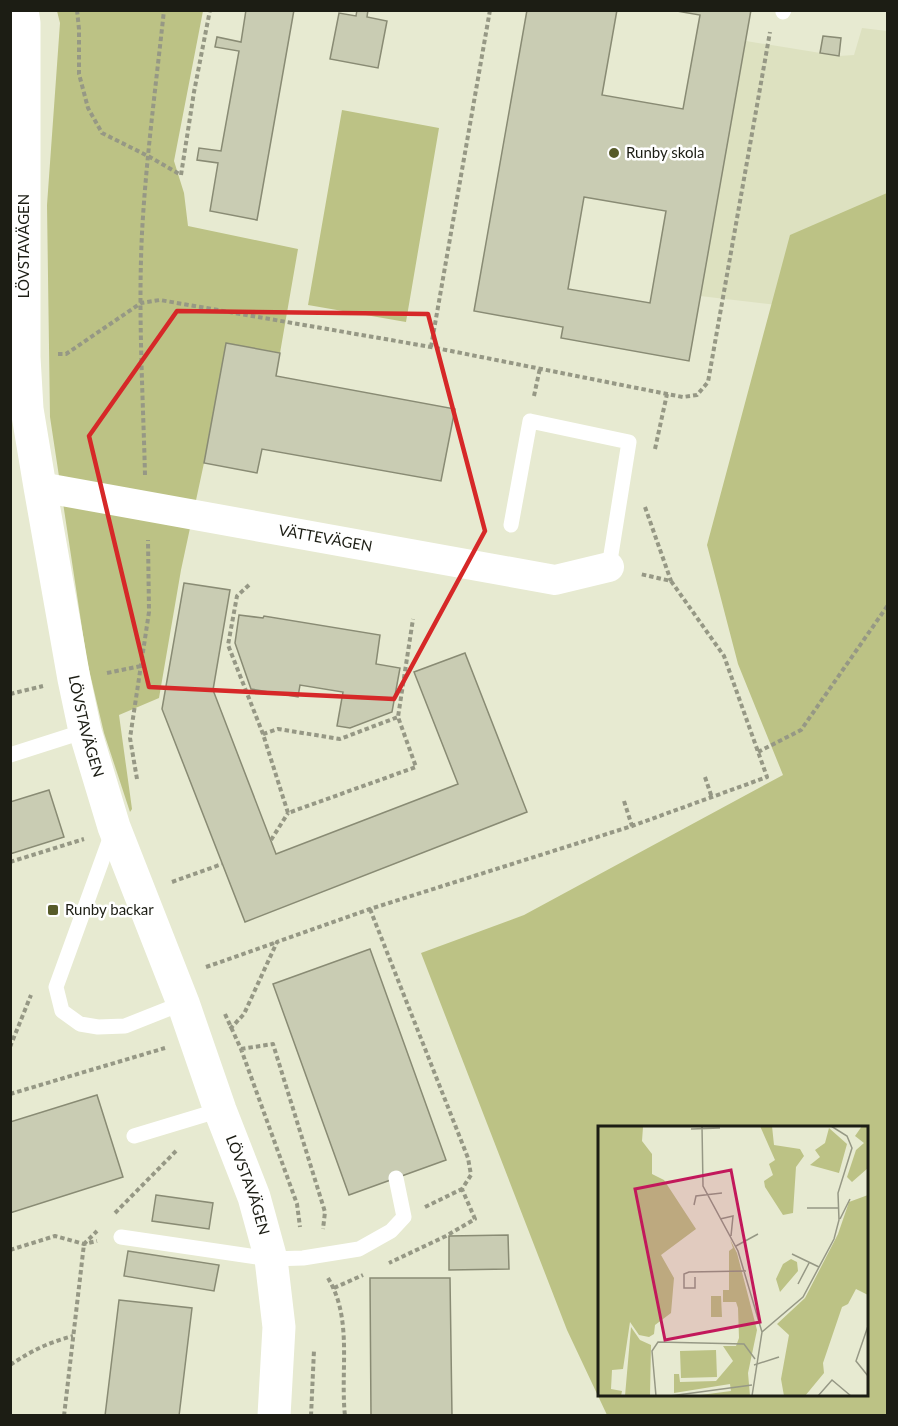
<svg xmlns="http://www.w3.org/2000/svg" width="898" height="1426" viewBox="0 0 898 1426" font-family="Lato,sans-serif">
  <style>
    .built { fill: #dde1c0 }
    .green { fill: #bcc285; fill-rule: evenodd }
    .building { fill: #c9ccb3; stroke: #898b74; stroke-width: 1.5; fill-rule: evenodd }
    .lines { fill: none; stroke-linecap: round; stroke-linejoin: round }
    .path { stroke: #969885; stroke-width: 4; stroke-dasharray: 4.5 3; stroke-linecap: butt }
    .service { stroke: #fff; stroke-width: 15 }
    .minor { stroke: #fff; stroke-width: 30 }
    .tertiary { stroke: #fff; stroke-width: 33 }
    .marked { fill: none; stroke: #d62828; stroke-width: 4.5; stroke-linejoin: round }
    .poi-dot { fill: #575b29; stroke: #fff; stroke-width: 2 }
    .labels { text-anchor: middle; stroke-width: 5; stroke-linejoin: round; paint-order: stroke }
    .poi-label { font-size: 15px; fill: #1c1d14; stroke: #fff; text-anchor: start }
    .street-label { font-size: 15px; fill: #1c1d14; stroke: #fff }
    .inset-road { fill: none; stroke: #969885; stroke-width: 1.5 }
    .view { fill: #c2185b; fill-opacity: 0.15; stroke: #c2185b; stroke-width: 3 }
    .inset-edge { fill: none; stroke: #1c1d14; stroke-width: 3 }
  </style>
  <rect width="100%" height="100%" fill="#e7ead1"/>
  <path class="built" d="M862,28L887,31V287L837,312L700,296L746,41L839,56L854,55Z"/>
  <path class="green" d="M57,11H203L174,161L184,193L188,226L298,249L280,353L226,343L204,463L181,570L159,698L119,715L132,809L130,812L104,733L87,661L50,417L47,205L60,23Z
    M342,110L439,128L406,322L308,305Z
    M887,193V1415H607L567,1330L421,953L524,915L783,775L738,664L707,545L790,235ZM600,1128H866V1394H600Z"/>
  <path class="building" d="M246,10H294L257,220L210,211L218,163L197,160L199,148L221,151L239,51L215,47L217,37L241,42Z
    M357,10H368L367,17L387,21L378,68L330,59L339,13L356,16Z
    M527,10H617L602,95L683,109L700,15L671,10H751L689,361L561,338L563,327L474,311ZM584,197L666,211L650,303L568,289Z
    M823,36L841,38L839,56L820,53Z
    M226,343L280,353L276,376L455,409L441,481L262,449L257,473L204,463Z
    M184,583L230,590L213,690L276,854L458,784L414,672L465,653L527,812L245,922L162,709Z
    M239,615L263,618L264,616L380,635L376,664L400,668L392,712L350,728L337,726L343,692L300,685L298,697L251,689L235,643Z
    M49,790L64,837L10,854V802Z
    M370,949L446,1160L349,1195L273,984Z
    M97,1095L123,1177L10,1213V1122Z
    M156,1195L213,1203L209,1229L152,1221Z
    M508,1235L509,1269L449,1270V1236Z
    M128,1251L219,1265L214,1291L124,1276Z
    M370,1278H450L452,1416H371Z
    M119,1300L192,1308L179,1416H105Z"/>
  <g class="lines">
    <path class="path" d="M77,10L79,29V74L88,108L102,133L148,156L181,175L194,92L210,10
      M431,347L490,10
      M58,354H66L141,303L160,300L431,347L667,394L683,397L697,395L708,382L770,32
      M534,396L540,368
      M655,449L667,394
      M145,475C143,395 138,314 142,233C146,159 156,85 164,10
      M645,507L671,581
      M249,585L237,596L228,645L263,734L288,813L416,767L398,717L413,619
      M107,673L141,666
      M10,694L43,686
      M263,734L278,729L340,739L398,717
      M758,752L801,730L888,605
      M705,777L712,798
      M137,779L130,738L149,612L148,540
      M624,801L632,826
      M271,840L288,813
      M10,862L84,839
      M172,882L222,864
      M370,909L468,1158L471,1175L462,1189L475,1219L446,1236L389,1263
      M206,967L277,942
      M225,1014L241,1049L297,1204L300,1227
      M230,1029L244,1014L277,942L370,909L632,826L767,777L724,656L671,581L640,574
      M10,1047L31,995
      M241,1049L273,1044L325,1212L323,1229
      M10,1094L165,1048
      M425,1207L462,1189
      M115,1213L177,1150
      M10,1250L55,1236L84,1244L97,1241
      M328,1278C353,1319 340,1370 345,1416
      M334,1288L363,1275
      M10,1365C33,1350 47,1343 73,1336
      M64,1416L84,1244L97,1231
      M311,1416L314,1350"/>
    <path class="service" d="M783,12L784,10
      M511,525L530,421L629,442L609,567
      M10,755L85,731
      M112,833L56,987L62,1011L80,1024L98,1027L125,1026L183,1003
      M134,1136L220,1110
      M121,1237L271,1259L303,1258L359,1249L391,1231L404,1217L396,1178"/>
    <path class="minor" id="s1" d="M40,487L555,580L609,567"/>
    <path class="tertiary" id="s2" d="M22,10L24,23V357L27,409L40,487L74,679L85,731L114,827L183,1003L220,1110L254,1197L271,1259L279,1327L274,1416"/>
  </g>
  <path class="marked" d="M177,311L428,314L485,531L394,699L149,687L89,436Z"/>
  <g class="poi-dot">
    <circle cx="614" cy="153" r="6"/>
    <rect x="47" y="904" width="12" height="12" rx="3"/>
  </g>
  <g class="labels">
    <g class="poi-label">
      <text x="626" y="158">Runby skola</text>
      <text x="65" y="915">Runby backar</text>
    </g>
    <g class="street-label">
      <text transform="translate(24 246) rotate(-90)" y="5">LÖVSTAVÄGEN</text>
      <text dy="5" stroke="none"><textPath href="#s1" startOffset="290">VÄTTEVÄGEN</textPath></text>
      <text dy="5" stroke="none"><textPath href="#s2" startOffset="722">LÖVSTAVÄGEN</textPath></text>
      <text dy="5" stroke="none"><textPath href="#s2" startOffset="1209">LÖVSTAVÄGEN</textPath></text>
    </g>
  </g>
  <g transform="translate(598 1126)">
    <rect width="270" height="270" fill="#e7ead1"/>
    <path d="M0,0L45,1L44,15L54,28V48L66,54L98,103L63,129L76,152L73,187L57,199L56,208L51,211L41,209L32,196L25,243L14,244L13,263L24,265L23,270H0ZM162,0H174L176,19L202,23L206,30L198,41L195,87L185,89L167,61L166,55L175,49L171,38L177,34ZM264,0H270V42L254,56L249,51L258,24L266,17L257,10ZM231,2L249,18L241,47L212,39L222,31L217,24L227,17ZM270,69V169L258,163L250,178L244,181L225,237L226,247L207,270H186L183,253L191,209L179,198L207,172L240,108L251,76ZM132,113L139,127L159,204L150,247L152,270H95L133,265L132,258L76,267V248H81L82,256L118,255L135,235L125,220H138L141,212L140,182L138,176H125V164H131V125L135,122ZM193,133L199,136L200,145L182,166L178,153L185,138ZM113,170H123L124,191H113ZM33,201L42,214L53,219L52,270H27ZM118,224L119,251L83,252L82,225Z" fill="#bcc285"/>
    <path class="inset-road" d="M104,0L105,60L140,125L164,206L154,270M93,3L122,2M96,79L98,70L124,67M209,82H241M122,93L135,90L133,110M242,93L252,73M138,120L160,108M194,128L221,141M97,151V162H86V148L91,146L148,145M200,158L211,137M270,200L258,235L270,250M164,206L205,171L236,113L241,94L240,67L254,22L249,10L233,0M156,239L181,231M58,270L54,225L60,216L146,218L157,233M72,270L154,259M220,270L234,254L253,270"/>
    <path class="view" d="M133,44L162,196L67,214L37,63Z"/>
    <rect width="270" height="270" class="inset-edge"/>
  </g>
  <rect width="898" height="1426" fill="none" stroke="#1c1d14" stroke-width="24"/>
</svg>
